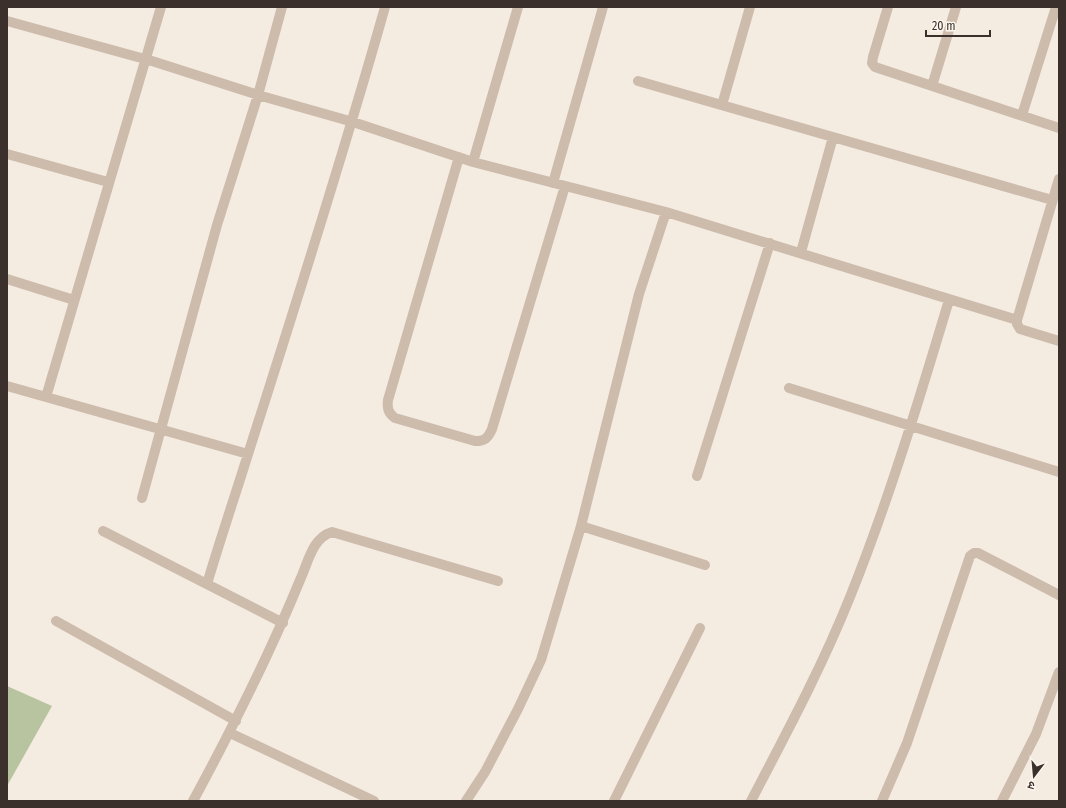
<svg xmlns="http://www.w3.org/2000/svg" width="1066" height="808" viewBox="0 0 1066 808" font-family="'Fira Sans Condensed','Noto Sans Devanagari',sans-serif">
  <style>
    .green { fill: #b8c4a0 }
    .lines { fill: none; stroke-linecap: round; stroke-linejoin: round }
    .street { stroke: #cdbbac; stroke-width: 10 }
  </style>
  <rect width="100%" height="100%" fill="#f4ebe1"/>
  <path class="green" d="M7,686L52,706L7,786Z"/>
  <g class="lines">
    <path class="street" d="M888,7L873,57L872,63L875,67L1059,128
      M7,21L152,61L258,95L353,122L473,162L666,212L1017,320L1059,179
      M638,81L1052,200
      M932,86L956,7
      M722,105L750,7
      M1022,115L1056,7
      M7,154L108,182
      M459,157L388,400C387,408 388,413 395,418L475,441C485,441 488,438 492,429L565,186
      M473,162L518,7
      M553,183L603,7
      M801,252L833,137
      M7,279L74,300
      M1017,320V324L1020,329L1059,341
      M7,386L248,454
      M789,388L1059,472
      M46,397L161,7
      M697,476L770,243
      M142,498L217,225L258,95L282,7
      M581,526L705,565
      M103,531L283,623
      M207,584C220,540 235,496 249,451C296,304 343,156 385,7
      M56,621L236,721
      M230,733L374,801
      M193,801C232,729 269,656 300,580C308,563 312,538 332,532L498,581
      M466,801L485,772L518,709L541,660L581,526L639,294L666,212
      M614,801L700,628
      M751,801C786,734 822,667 850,597C889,500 919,400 949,300
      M882,801L907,743L970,556L974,553H978L1059,595
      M1002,801L1036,734L1059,672"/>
  </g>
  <rect width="1066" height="808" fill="none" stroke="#3b302b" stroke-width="16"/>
  <g transform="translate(1034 776) rotate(196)" stroke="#fbf5ee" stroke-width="3" paint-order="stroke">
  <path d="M0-3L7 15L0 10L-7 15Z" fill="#3b302b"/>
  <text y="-6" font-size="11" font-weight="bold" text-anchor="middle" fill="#3b302b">उ</text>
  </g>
  <path d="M926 30v6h64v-6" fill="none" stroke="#3b302b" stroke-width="2"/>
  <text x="932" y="30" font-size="12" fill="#3b302b" stroke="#fbf5ee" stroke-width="3" paint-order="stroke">20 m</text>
</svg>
